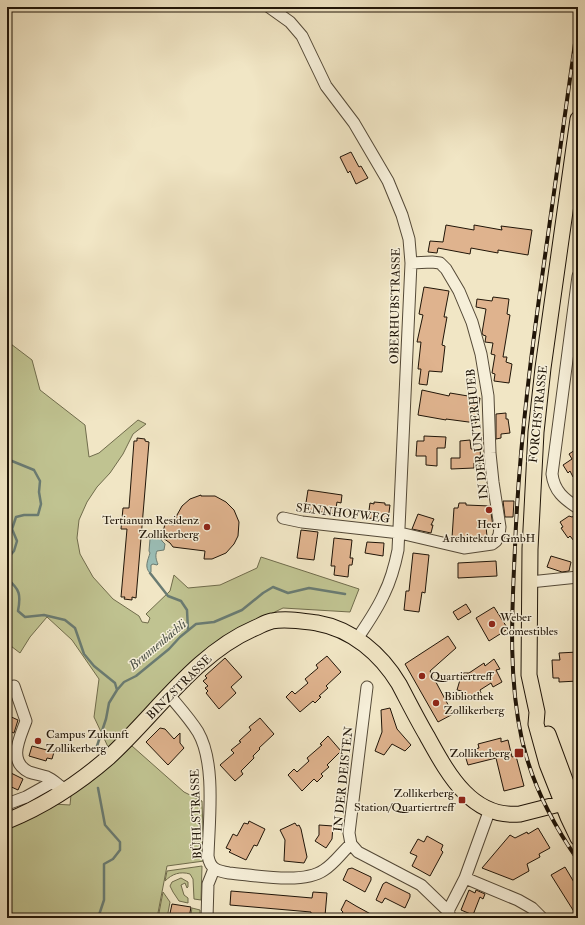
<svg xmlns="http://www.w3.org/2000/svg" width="585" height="925" viewBox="0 0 585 925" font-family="'IM FELL Double Pica',serif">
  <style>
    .green { fill: #c0c391; stroke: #706c4c }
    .water { fill: #9bbfb8; stroke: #6a7b72 }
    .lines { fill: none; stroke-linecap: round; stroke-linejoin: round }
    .stream { stroke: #6a7b72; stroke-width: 2.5 }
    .building { fill: #dfb38e; stroke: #201508 }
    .minor-casing { stroke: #544937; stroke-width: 13 }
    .major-casing { stroke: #201508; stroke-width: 17 }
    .minor { stroke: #f6efd9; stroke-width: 11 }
    .major { stroke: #f1e6c5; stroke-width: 15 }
    .rail-casing { stroke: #201508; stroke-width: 4 }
    .rail { stroke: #f6efd9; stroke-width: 2.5; stroke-dasharray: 8; stroke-linecap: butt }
    .poi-dot { fill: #8f2418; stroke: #f6efd9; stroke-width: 1.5 }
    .labels { text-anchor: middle; stroke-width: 3; stroke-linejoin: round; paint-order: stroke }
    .street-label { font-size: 12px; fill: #201508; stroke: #f6efd9 }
    .poi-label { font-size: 12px; fill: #201508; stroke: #f6efd9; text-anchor: start }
    .water-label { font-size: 13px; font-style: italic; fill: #4b5046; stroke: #f6efd9 }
  </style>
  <rect width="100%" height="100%" fill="#f1e6c5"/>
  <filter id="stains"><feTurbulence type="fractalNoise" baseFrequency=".005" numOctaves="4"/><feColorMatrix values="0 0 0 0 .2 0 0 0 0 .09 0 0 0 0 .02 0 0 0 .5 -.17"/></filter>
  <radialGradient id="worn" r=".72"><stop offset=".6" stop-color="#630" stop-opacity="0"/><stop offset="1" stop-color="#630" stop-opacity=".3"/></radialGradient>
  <path class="green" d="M7,341L32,360L40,390L85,425L89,457L99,453L138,420L146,424L133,434L123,454L110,473L97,487L87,502L79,520L77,538L80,554L93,577L113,599L139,616L142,622L148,623L150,618L146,614L170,591L174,575L188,588L220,585L257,568L261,557L359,589L350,612L283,608L244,627L202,653L168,685L127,731L109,749L94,717L99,679L72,640L47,617L30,637L20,653L7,643Z
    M132,746L184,792L202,801L204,861L167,866L157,918H7V827L54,804L70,805L71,795L109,767Z
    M202,866L201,900L194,899L193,879L190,874C180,871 172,874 165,881L167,871Z
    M181,878L188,882V887L187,888L185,883L181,885L184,895L188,898V903L179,901L173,892L170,886L172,882Z
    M163,892L170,902L167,918H158Z
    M192,908L200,910V918H192L191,914Z"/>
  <path class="water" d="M155,535L160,537L162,541L165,544L164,550L157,551C155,555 156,560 158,564L157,565L153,564L151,565V572L150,573C144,567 148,560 150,553L149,551L150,539Z"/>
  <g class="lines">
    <path class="stream" d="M7,459L34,470L40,481L39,492L41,504L38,515H24L16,517L12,529L17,541L14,551L7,559
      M150,573L168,596L181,601L187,610L188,630
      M7,579C20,589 21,595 18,611L25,617L44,615L65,620L75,628L84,654L94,666L115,683L117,690L109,703L106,719L96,749
      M117,690L124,682L136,676L169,649L180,637L196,624L214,622L242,610L263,593L273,587L288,593L309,588L345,594
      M98,788L105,825L120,842V850L113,859L104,864V900L98,918"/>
  </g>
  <path class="building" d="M351,152L359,167L361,166L368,178L356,184L350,171L348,173L340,157Z
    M446,225L474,230V225L502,230L501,226L532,230L528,255L498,250V253L471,248L470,254L438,248L437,253L428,252L430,241L443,242Z
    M424,287L449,291L444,317H447L442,345L445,346L442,372L429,371L427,385L419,384L421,369H418L421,342H417L423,315L419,314Z
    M493,297L509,299L507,314L510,315L503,357H507L506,362L512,364L509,383L494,381L495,374L492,373L495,355L491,354L493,343L485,342L486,336L483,335L482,333L486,309L476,307L477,299L492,301Z
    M422,390L449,396L450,393L480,398L476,423L446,419V420L418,415Z
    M506,413V419H508L510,433L501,434V438L496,439V414Z
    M424,436L446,437L445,448H437V466L426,465V456H416L417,441H424Z
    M137,438L145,439V441L149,442L136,598L132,597V600L124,599L125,597H121L127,529H121L123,508H129L134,441H137Z
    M470,440L471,449H480L481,463H474V468L451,469V458H460V441Z
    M578,448V474L573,477L570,471L568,473L563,465L572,459L569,454Z
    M308,490L342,495L341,503L337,502L335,514L305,509Z
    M201,495V496H215L226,502L234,510L239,522L238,536L234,544L226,553L212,559H204L205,551L173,547L170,543L163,538L162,536L165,524L174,525L177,515L182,506L190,499Z
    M503,501H514L513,517H505Z
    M374,502L385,503V505H390L388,520L368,518L370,503L374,504Z
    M459,503H466V505L490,506L493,526H486L487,537H473V540L464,541L452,538L454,508H458Z
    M418,514L434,519L431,525H433L431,533L412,529Z
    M569,516L572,517L574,516L578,521V538L574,541L570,536L568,538L561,528L563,527L560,522Z
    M301,530L318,532L314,560L297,558Z
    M334,538L352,540L350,558H353L352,565H349L348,577L334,575L335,566H331Z
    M367,542L384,543L383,556L365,553Z
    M413,553L429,555L425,593L422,592L419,612L404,610L406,591H409Z
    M551,556L571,562L569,571L562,572L547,567Z
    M496,561L497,576L458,578V563Z
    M466,604L471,612L458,620L453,612Z
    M494,607L508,629L489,641L476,618Z
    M448,636L456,648L430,671L453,714L438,722L405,664Z
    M578,652V681L559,682V678H553L552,660H560L559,653Z
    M327,656L341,672L326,686L328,688L319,696L321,697L315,703L313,701L300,712L286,697L292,691L295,694L308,683L305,679L318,668L316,665Z
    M225,658L242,677L231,687L236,693L219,709L206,693L208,691L205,688L208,686L203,681L207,678L205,676Z
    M494,659L500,669L496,670L502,682L493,687L491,683L480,690L481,693L473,697L461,694L462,691L457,690L462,673H469L484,663L485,666Z
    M390,708L397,729L411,745L405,751L392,744L384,755L375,751L382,732L381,710Z
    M7,715L18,720L14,733L7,730Z
    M260,718L274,734L259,748L260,749L253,756L254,758L241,771L243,774L235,781L220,765L234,753L231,750L241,742L239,741L251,730L249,727Z
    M160,728L165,729L174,739L180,733V743L184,748L168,765L146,742Z
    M328,736L341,751L327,765L329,767L321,774L323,776L317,782L314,779L302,791L288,775L294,769L297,772L309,761L307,758L322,745L320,744Z
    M501,738V742L508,740L512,757L516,756L524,786L504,791L496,758L468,765L464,752L479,748L478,744Z
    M32,746L54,752L52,759L47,758L46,761L29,756Z
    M7,771L23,779L18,790L7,785Z
    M249,821L265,829L257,846L254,845L246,860L229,852L231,850L226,848L233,834L237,836L244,823L248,824Z
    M295,823L297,826L299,825L301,829L307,857L304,863L284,861L285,840L280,830Z
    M319,825L333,826L332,839L326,848L315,841L319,835Z
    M538,828L550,848L539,854L540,857L527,864L529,871L513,880L482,868L510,835L515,838L527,832L528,834Z
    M427,836L443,845L441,850L443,852L430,876L412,866L417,856L410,853L418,839L424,842Z
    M565,867L578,889V918L551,875Z
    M352,868L371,877V880L365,892L343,880L348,869Z
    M386,882L410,894V897L405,908L385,898L382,903L376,900L383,884Z
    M469,890L475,893L476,890L485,894L483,899L480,897L473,915L461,910Z
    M231,891L312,898L313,892L327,893L325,916L311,915V912L230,905Z
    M346,900L356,906L378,918H347L341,915L343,912L341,910Z
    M172,904L191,907L189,918H169Z"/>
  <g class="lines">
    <g class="minor-casing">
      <path id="minor" d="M269,7L290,22L302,36L326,86L354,123L388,181L402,215L409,239L411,263L398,550C395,565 391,580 384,594C377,610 367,624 357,639
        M578,276L552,474C554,491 564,499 578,508
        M283,518L302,522L400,533L464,548L492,544L496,541L499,535L500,527L493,482L490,453L488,396L481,354L472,322L459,291L446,269L440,263L432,262L411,263
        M530,582L578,577
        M14,686L26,721C20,738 7,761 29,772C35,774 41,775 47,777C52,779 56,783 60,786
        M169,695C179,707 190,719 198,732C216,763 209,820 208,856C210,869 217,871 229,873C254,875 303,885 324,870C334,864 342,852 351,844
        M7,804L26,797L51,783L59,786
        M351,844L349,833L367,687
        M351,844L358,852L421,885L449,912
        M465,878L518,900L532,908L542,918
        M445,917L465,878L490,809
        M207,918L208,884L214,869"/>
    </g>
    <g class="major-casing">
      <path id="major" d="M578,119L543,368L536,432L530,549L529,675L537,712L536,724L547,764L568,817L578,838
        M548,734L568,788L574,809
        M7,821C44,806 79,783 109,757C156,714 196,653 255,628C260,626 266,622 272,621C286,618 302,621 317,623C352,629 381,654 399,684C408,701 417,719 427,736C447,772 471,819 520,814L571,801"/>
    </g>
    <use href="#minor" class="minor"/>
    <use href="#major" class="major"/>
    <g class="rail-casing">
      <path id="rail" d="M578,22C568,93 558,164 548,235C533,339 519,442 515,547C512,611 508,677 522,740C532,784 552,823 578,860"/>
    </g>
    <use href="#rail" class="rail"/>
  </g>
  <g class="poi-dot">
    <circle cx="489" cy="510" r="4"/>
    <circle cx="207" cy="527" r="4"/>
    <circle cx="492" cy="624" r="4"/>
    <circle cx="422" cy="676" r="4"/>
    <circle cx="436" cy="703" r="4"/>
    <circle cx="38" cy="741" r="4"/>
    <rect x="514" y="748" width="10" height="10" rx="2"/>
    <rect x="458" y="796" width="8" height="8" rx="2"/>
  </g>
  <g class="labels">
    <g class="street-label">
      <text transform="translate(395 306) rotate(-89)" y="4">OBERHUBSTRASSE</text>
      <text transform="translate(538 414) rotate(-84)" y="4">FORCHSTRASSE</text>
      <text transform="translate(477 434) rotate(-96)" y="4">IN DER UNTERHUEB</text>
      <text transform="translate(343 513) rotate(7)" y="4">SENNHOFWEG</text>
      <text transform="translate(179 687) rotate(-45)" y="4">BINZSTRASSE</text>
      <text transform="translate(343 779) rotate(-84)" y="4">IN DER DEISTEN</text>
      <text transform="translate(196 814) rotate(-92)" y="4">BÜHLSTRASSE</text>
    </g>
    <g class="poi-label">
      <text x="199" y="524" text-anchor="end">Tertianum Residenz<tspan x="199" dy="14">Zollikerberg</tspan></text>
      <text x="489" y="528" text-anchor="middle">Heer<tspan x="489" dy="14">Architektur GmbH</tspan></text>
      <text x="500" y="621">Weber<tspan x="500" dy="14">Comestibles</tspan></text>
      <text x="430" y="680">Quartiertreff</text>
      <text x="444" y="700">Bibliothek<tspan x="444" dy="14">Zollikerberg</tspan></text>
      <text x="46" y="738">Campus Zukunft<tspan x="46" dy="14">Zollikerberg</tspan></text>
      <text x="510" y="757" text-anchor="end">Zollikerberg</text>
      <text x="454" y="797" text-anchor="end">Zollikerberg<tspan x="454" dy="14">Station/Quartiertreff</tspan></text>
    </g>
    <g class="water-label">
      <text transform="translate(157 644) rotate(-40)" y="5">Brunnenbächli</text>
    </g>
  </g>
  <rect width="585" height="925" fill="none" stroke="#f1e6c5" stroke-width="24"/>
  <rect x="8" y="8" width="569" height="909" fill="none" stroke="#201508" stroke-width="2"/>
  <rect x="12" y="12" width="561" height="901" fill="none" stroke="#201508"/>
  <rect width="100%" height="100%" filter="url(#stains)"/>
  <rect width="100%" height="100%" fill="url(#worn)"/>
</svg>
